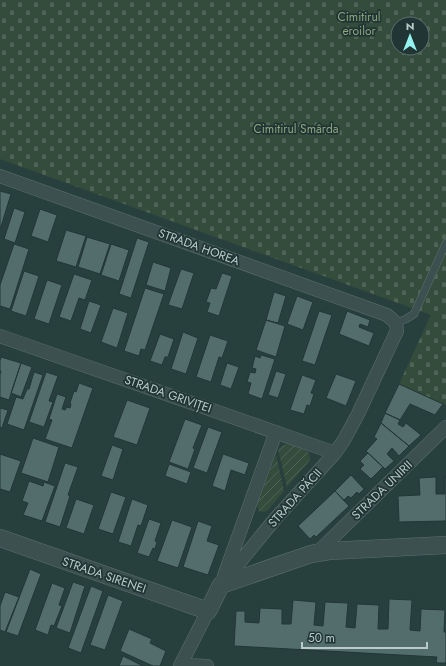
<svg xmlns="http://www.w3.org/2000/svg" width="446" height="666" viewBox="0 0 446 666" font-family="Jost,sans-serif">
  <style>
    .cemetery { fill: url(#cemetery-stones); fill-rule: evenodd }
    .garden { fill: url(#garden-furrows) }
    .building { fill: #526d6c; stroke: #223736 }
    .lines { fill: none; stroke-linecap: round; stroke-linejoin: round }
    .service-casing { stroke: #5c706f; stroke-width: 8 }
    .minor-casing { stroke: #5c706f; stroke-width: 14 }
    .tertiary-casing { stroke: #5c706f; stroke-width: 18 }
    .service { stroke: #3b504f; stroke-width: 7 }
    .minor { stroke: #3b504f; stroke-width: 13 }
    .tertiary { stroke: #3b504f; stroke-width: 17 }
    .labels { text-anchor: middle; stroke-width: 3.5; stroke-linejoin: round; paint-order: stroke }
    .park-label { font-size: 12px; fill: #8ea47e; stroke: #203534 }
    .street-label { font-size: 12px; fill: #b8caca; stroke: #203534 }
  </style>
  <defs>
    <pattern id="cemetery-stones" width="16" height="16" patternUnits="userSpaceOnUse"><rect width="16" height="16" fill="#344c3b"/><path d="M2 7V4a2 2 0 0 1 4 0v3zM10 15v-3a2 2 0 0 1 4 0v3z" fill="#4f6456"/></pattern>
    <pattern id="garden-furrows" width="10" height="10" patternUnits="userSpaceOnUse"><rect width="10" height="10" fill="#344c3b"/><path d="M-1 1l2-2M0 10L10 0M9 11l2-2" fill="none" stroke="#4f6456"/></pattern>
  </defs>
  <rect width="100%" height="100%" fill="#27403e"/>
  <path class="cemetery" d="M0,0H446V405L399,384L431,315L0,159ZM398,24H422V48H398Z"/>
  <path class="garden" d="M289,444C297,447 312,449 310,460L287,487L278,449L284,445Z
    M276,455L284,491L267,511L262,512L259,511L257,505Z"/>
  <path class="building" d="M0,191L11,194L0,230Z
    M14,208L25,212L15,243L4,239Z
    M40,209L57,215L48,242L31,236Z
    M66,230L86,236L76,267L56,261Z
    M87,237L110,244L100,274L78,267Z
    M137,238L149,242L131,298L119,294Z
    M14,244L29,249L10,309L0,306V285Z
    M111,244L129,250L119,281L101,275Z
    M153,262L171,268L165,291L146,285Z
    M181,269L194,273L182,309L168,305Z
    M24,271L39,276L26,316L11,311Z
    M222,273L232,276L219,316L207,312L210,303L206,302L211,288L216,289Z
    M74,274L92,280L85,300L79,298L71,321L59,317Z
    M47,280L62,285L49,324L34,319Z
    M145,288L164,294L145,350L141,349L139,356L124,351Z
    M274,292L286,296L278,323L266,320Z
    M297,296L313,302L303,330L287,324Z
    M89,301L101,305L91,333L80,329Z
    M113,308L128,313L117,348L101,342Z
    M319,311L332,315L315,365L302,361Z
    M347,311L370,320L368,327L360,324L359,327L374,333L369,346L339,334Z
    M266,320L285,326L276,357L256,350Z
    M183,332L198,338L186,374L171,369Z
    M160,334L174,339L168,357H165L162,365L150,361Z
    M210,335L228,341L222,358L219,357L211,382L196,377Z
    M261,355L275,359L262,399L248,394L251,383L247,382L250,372L255,373L256,369L252,368L255,356L260,358Z
    M1,357L21,363L9,400L0,397V375L1,371H0V361Z
    M21,363L32,367L21,397L11,393Z
    M227,363L239,367L231,389L220,385Z
    M276,371L286,374L278,398L268,395Z
    M34,372L43,375L24,430L7,424L16,397L23,399L27,389H29Z
    M46,372L58,376L49,401L53,402L44,427L29,422Z
    M336,374L356,381L346,406L326,398Z
    M302,375L316,380L311,393L314,394L310,406L307,405L304,414L290,410Z
    M79,383L93,388L72,448L45,439L52,420L49,419L57,394L66,397L62,409L65,410L67,407L70,408L71,404L70,403L74,391L76,392Z
    M399,384L443,404L435,415L410,404L400,420L385,413Z
    M127,400L150,408L137,445L113,437Z
    M0,408L8,410L2,428L0,427Z
    M385,413L400,420L398,424L403,427L406,423L421,435L409,446L381,423Z
    M185,419L202,425L193,448L195,449L188,469L169,462Z
    M381,423L409,446L399,456L392,448L387,454L394,461L385,469L366,451L377,439L374,437Z
    M208,427L222,432L207,473L193,468Z
    M33,438L59,447L48,482L21,473Z
    M112,445L123,449L113,480L101,476Z
    M368,453L383,467L371,479L360,469L364,465L360,461Z
    M0,454L21,461L10,492L0,489Z
    M223,454L249,463L245,475L231,470L225,491L212,486Z
    M65,463L78,467L68,495L70,496L60,527L45,522Z
    M169,464L191,472L187,484L165,476Z
    M351,475L364,489L359,494L357,492L351,498L348,496L344,500L335,491Z
    M436,477V494H445V477H446V521L399,522L398,496L420,495L419,478Z
    M29,481L43,486L44,482L55,486L42,521L23,515L28,503L22,501Z
    M335,491L349,506L316,537L314,535L310,539L298,526Z
    M111,492L126,497L113,534L98,529Z
    M76,499L94,505L84,534L66,528Z
    M132,499L148,505L141,526L138,525L131,546L118,542Z
    M149,519L161,523L155,541L157,542L155,549L153,548L149,557L137,553Z
    M172,520L192,527L178,568L157,561Z
    M198,521L212,526L207,541L219,545L208,575L183,567Z
    M30,569L41,574L18,636L6,632Z
    M73,582L85,586L70,633L56,628Z
    M52,583L65,588L59,605L62,606L54,626L51,625L48,635L35,630Z
    M91,586L103,591L81,653L68,648Z
    M5,592L19,597L5,632L0,630V606Z
    M108,595L123,601L105,650L90,645Z
    M389,599L412,600L410,630L420,631L421,609L445,610L444,632H446V663H438L436,661L437,657L234,646L236,611H245V622L259,623L260,608L282,609V624H291L293,600L316,602L314,625L323,626L325,602L348,603L346,627L355,628L357,604L379,605L378,629H388Z
    M129,629L152,639L150,643L166,651L160,666H153L120,651Z
    M123,656L143,666H119Z"/>
  <g class="lines">
    <g class="service-casing">
      <path id="service" d="M396,323L406,319L414,314L446,243"/>
    </g>
    <g class="minor-casing">
      <path id="minor" d="M0,176L387,315L396,323L397,331L395,335L358,414L344,440L335,453L275,519L221,585
        M0,336L335,453
        M318,552L446,427
        M224,576L276,432
        M181,665L207,666
        M180,666L208,611"/>
    </g>
    <g class="tertiary-casing">
      <path id="tertiary" d="M0,538L208,611L221,585L311,554L329,551L446,545"/>
    </g>
    <use href="#service" class="service"/>
    <use href="#minor" class="minor"/>
    <use href="#tertiary" class="tertiary"/>
  </g>
  <g class="labels">
    <g class="park-label">
      <text x="359" y="21">Cimitirul<tspan x="359" dy="14">eroilor</tspan></text>
      <text x="296" y="133">Cimitirul Smârda</text>
    </g>
    <g class="street-label">
      <text transform="translate(199 247) rotate(20)" y="4">STRADA HOREA</text>
      <text transform="translate(168 394) rotate(19)" y="4">STRADA GRIVIȚEI</text>
      <text transform="translate(382 490) rotate(-44)" y="4">STRADA UNIRII</text>
      <text transform="translate(295 498) rotate(-48)" y="4">STRADA PĂCII</text>
      <text transform="translate(104 575) rotate(19)" y="4">STRADA SIRENEI</text>
    </g>
  </g>
  <g transform="translate(410 36)"><circle r="19" fill="#203534" stroke="#5d7170"/>
  <path d="M0-3L7 15L0 10L-7 15Z" fill="#94f3f0"/>
  <text y="-6" font-size="11" font-weight="bold" text-anchor="middle" fill="#b8caca">N</text>
  </g>
  <path d="M302 642v6h125v-6" fill="none" stroke="#b8caca" stroke-width="2"/>
  <text x="308" y="642" font-size="12" fill="#b8caca" stroke="#203534" stroke-width="3" paint-order="stroke">50 m</text>
</svg>
